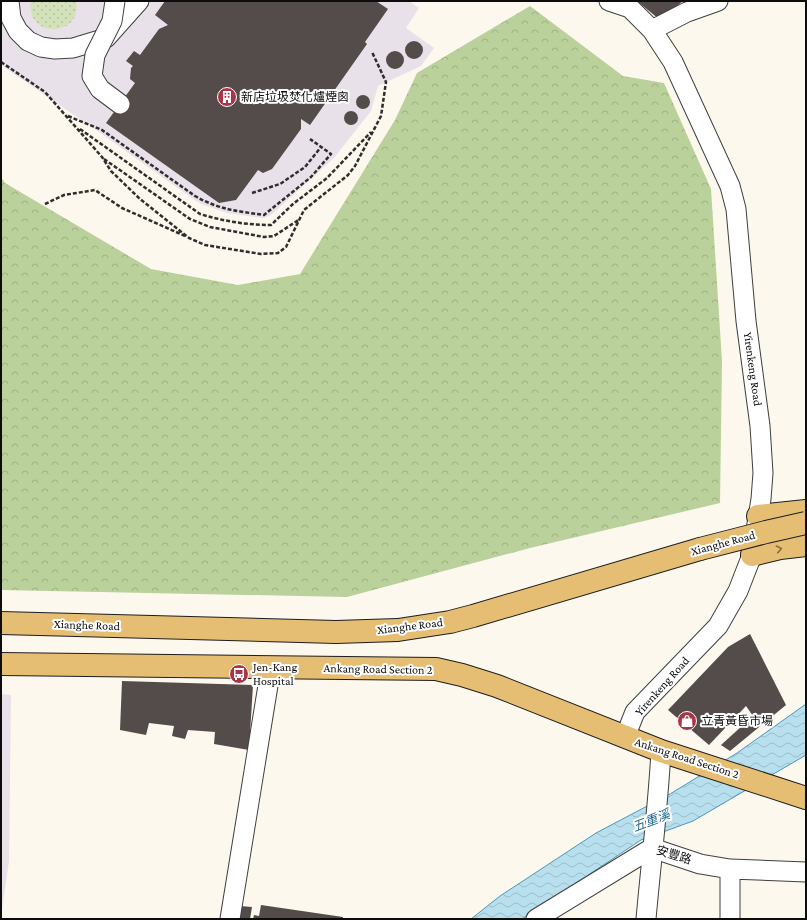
<svg xmlns="http://www.w3.org/2000/svg" width="807" height="920" viewBox="0 0 807 920" font-family="'Crimson Pro','Noto Sans TC',serif">
  <style>
    .industrial { fill: #e8e1e9 }
    .grass { fill: url(#grass-dots) }
    .forest { fill: url(#forest-crowns) }
    .water { fill: url(#water-waves); stroke: #4899bb }
    .building { fill: #534c4a }
    .lines { fill: none; stroke-linecap: round; stroke-linejoin: round }
    .minor-casing { stroke: #3f3f3f; stroke-width: 21 }
    .major-casing { stroke: #1d1d1d; stroke-width: 24 }
    .path { stroke: #2e2e2e; stroke-width: 2.5; stroke-dasharray: 4 2; stroke-linecap: butt }
    .minor { stroke: #fff; stroke-width: 19 }
    .major { stroke: #e6be73; stroke-width: 22 }
    .minor-bridge-casing { stroke: #3f3f3f; stroke-width: 21; stroke-linecap: butt }
    .major-bridge-casing { stroke: #1d1d1d; stroke-width: 24; stroke-linecap: butt }
    .minor-bridge { stroke: #fff; stroke-width: 19 }
    .major-bridge { stroke: #e6be73; stroke-width: 22 }
    .oneway { stroke: #846e45 }
    .labels { text-anchor: middle; stroke-width: 4; stroke-linejoin: round; paint-order: stroke }
    .poi-label { font-size: 12px; fill: #0c0c0c; stroke: #fff; text-anchor: start }
    .street-label { font-size: 12px; fill: #0c0c0c; stroke: #fff }
    .water-label { font-size: 13px; font-style: italic; fill: #266a8d; stroke: #fff }
  </style>
  <defs>
    <pattern id="grass-dots" width="8" height="8" patternUnits="userSpaceOnUse"><rect width="8" height="8" fill="#d3e2bb"/><path d="M2 2h.1M6 6h.1" fill="none" stroke="#b4c1a0" stroke-width="1.8" stroke-linecap="round"/></pattern>
    <pattern id="forest-crowns" width="20" height="18" patternUnits="userSpaceOnUse"><rect width="20" height="18" fill="#bad19c"/><path d="M2 6a3 3 0 1 1 6 0M12 15a3 3 0 1 1 6 0" fill="none" stroke="#9fb285"/></pattern>
    <pattern id="water-waves" width="16" height="10" patternUnits="userSpaceOnUse"><rect width="16" height="10" fill="#b8dfed"/><path d="M0 5q4-4 8 0t8 0" fill="none" stroke="#9dbeca"/></pattern>
  </defs>
  <rect width="100%" height="100%" fill="#fdf8ed"/>
  <path class="industrial" d="M1,1H409L419,8L406,28L434,48L421,66L378,86L371,111L334,158L271,215L264,218L227,213L204,205L196,201L96,130L1,65Z
    M1,694L11,695L9,861L1,916Z"/>
  <path class="grass" d="M31,1H76C83,38 25,39 31,1Z"/>
  <path class="forest" d="M530,6L623,76L664,83L711,189L722,361L720,503L530,548L347,597L1,590V177L5,183L151,269L238,285L300,274L395,120L417,73Z"/>
  <path class="water" d="M806,704V755L693,821L641,840L522,919H471L500,896L596,833L670,794L737,753Z"/>
  <path class="building" d="M165,1H376L388,9L365,42L367,44L310,125L301,119V129L272,169L263,173L258,170L236,200L219,203L106,123L135,83L130,79L131,68L133,66L126,61L134,51L140,55L159,29L168,25L155,15Z
    M637,1H683L660,20Z
    M405 50a9 9 0 1 1 18 0a9 9 0 1 1-18 0Z
    M386 60a9 9 0 1 1 18 0a9 9 0 1 1-18 0Z
    M356 102a7 7 0 1 1 14 0a7 7 0 1 1-14 0Z
    M344 118a7 7 0 1 1 14 0a7 7 0 1 1-14 0Z
    M750,634L786,705L730,751L721,745L753,716L746,706L709,745L668,710L728,647Z
    M122,681L253,685L249,750L214,744L215,732L188,730L185,739L172,736L174,726L149,723L146,735L120,730Z
    M261,905L343,917V919H253L254,915L259,916Z
    M240,906L252,907L250,919H238Z"/>
  <g class="lines">
    <g class="minor-casing">
      <path id="minor" d="M9,1L11,18L18,31L28,41L41,47L55,49L73,48L106,38L139,1
        M609,1L630,8L652,30L673,62L730,186L736,209L746,321L760,426L763,473L761,499L752,555L738,591L718,626L635,712L625,737
        M652,30L687,12L718,1
        M652,848L700,864L730,869L806,872
        M730,869V919
        M230,919L271,667
        M536,919L652,848
        M646,919C651,863 658,807 661,751"/>
    </g>
    <g class="major-casing">
      <path id="major" d="M758,516L806,511
        M752,555L780,548L806,545
        M1,623L336,632L398,630L450,622L473,616L700,549
        M1,664L436,669L462,675L497,686L661,751L806,798"/>
    </g>
    <path class="path" d="M1,62L45,92L102,157L111,171L140,199L189,238L205,245L261,254L278,253L286,247L304,210L348,175L355,166L381,116L386,82L372,52
      M68,116L102,130L195,196C220,210 237,211 264,215L311,177L331,154L310,139
      M80,129L200,214C223,221 246,225 271,225L293,204L327,178L371,132
      M104,159L190,219L210,227L264,237L274,236L300,219
      M252,193L280,184L305,167L321,147
      M45,204L64,195L95,190L122,208L185,236"/>
    <use href="#minor" class="minor"/>
    <use href="#major" class="major"/>
    <g class="minor-bridge-casing">
      <path id="minor-bridge" d="M115,1L112,21L95,55L92,76L100,89L120,104"/>
    </g>
    <g class="major-bridge-casing">
      <path id="major-bridge" d="M700,549L766,532L806,523"/>
    </g>
    <use href="#minor-bridge" class="minor-bridge"/>
    <use href="#major-bridge" class="major-bridge"/>
  </g>
  <defs><path id="oneway-chevron" d="M-2-3.5L2.5 0L-2 3.5" fill="none" stroke-width="1.6" stroke-linecap="round" stroke-linejoin="round"/></defs>
  <use class="oneway" href="#oneway-chevron" transform="translate(779 549) rotate(-12)"/>
  <defs>
    <g id="building-disc" transform="scale(1)"><circle r="9.5" fill="#a93648" stroke="#fff"/><path d="M-4-6H4V6H1V3H-1V6H-4ZM-2.5-4.3h1.7v1.8h-1.7ZM.8-4.3h1.7v1.8H.8ZM-2.5-1h1.7V.8h-1.7ZM.8-1h1.7V.8H.8Z" fill="#fff"/></g>
    <g id="bus-disc" transform="scale(1)"><circle r="9.5" fill="#a93648" stroke="#fff"/><path d="M-5-6H5V4H4V6H2V4H-2V6H-4V4H-5ZM-3.5-4V0h7V-4ZM-3.5 1.2v1.5H-2V1.2ZM2 1.2v1.5H3.5V1.2Z" fill="#fff"/></g>
    <g id="shop-disc" transform="scale(1)"><circle r="9.5" fill="#a93648" stroke="#fff"/><path d="M-5-2.5h2.3a2.7 3.5 0 0 1 5.4 0H5L5.5 6h-11ZM-1.5-2.5h3a1.5 2.3 0 0 0-3 0Z" fill="#fff"/></g>
  </defs>
  <g fill-rule="evenodd">
    <use href="#building-disc" x="227" y="97"/>
    <use href="#bus-disc" x="239" y="674"/>
    <use href="#shop-disc" x="687" y="721"/>
  </g>
  <g class="labels">
    <g class="poi-label">
      <text x="241" y="101">新店垃圾焚化爐煙囪</text>
      <text x="253" y="671">Jen-Kang<tspan x="253" dy="14">Hospital</tspan></text>
      <text x="701" y="725">立青黃昏市場</text>
    </g>
    <g class="street-label">
      <text transform="translate(753 369) rotate(82)" y="4">Yirenkeng Road</text>
      <text transform="translate(723 543) rotate(-15)" y="4">Xianghe Road</text>
      <text transform="translate(87 625) rotate(2)" y="4">Xianghe Road</text>
      <text transform="translate(410 626) rotate(-7)" y="4">Xianghe Road</text>
      <text transform="translate(378 669) rotate(1)" y="4">Ankang Road Section 2</text>
      <text transform="translate(662 686) rotate(-48)" y="4">Yirenkeng Road</text>
      <text transform="translate(687 758) rotate(18)" y="4">Ankang Road Section 2</text>
      <text transform="translate(674 855) rotate(17)" y="4">安豐路</text>
    </g>
    <g class="water-label">
      <text transform="translate(651 820) rotate(-21)" y="5">五重溪</text>
    </g>
  </g>
  <rect width="807" height="920" fill="none" stroke="#0c0c0c" stroke-width="4"/>
</svg>
